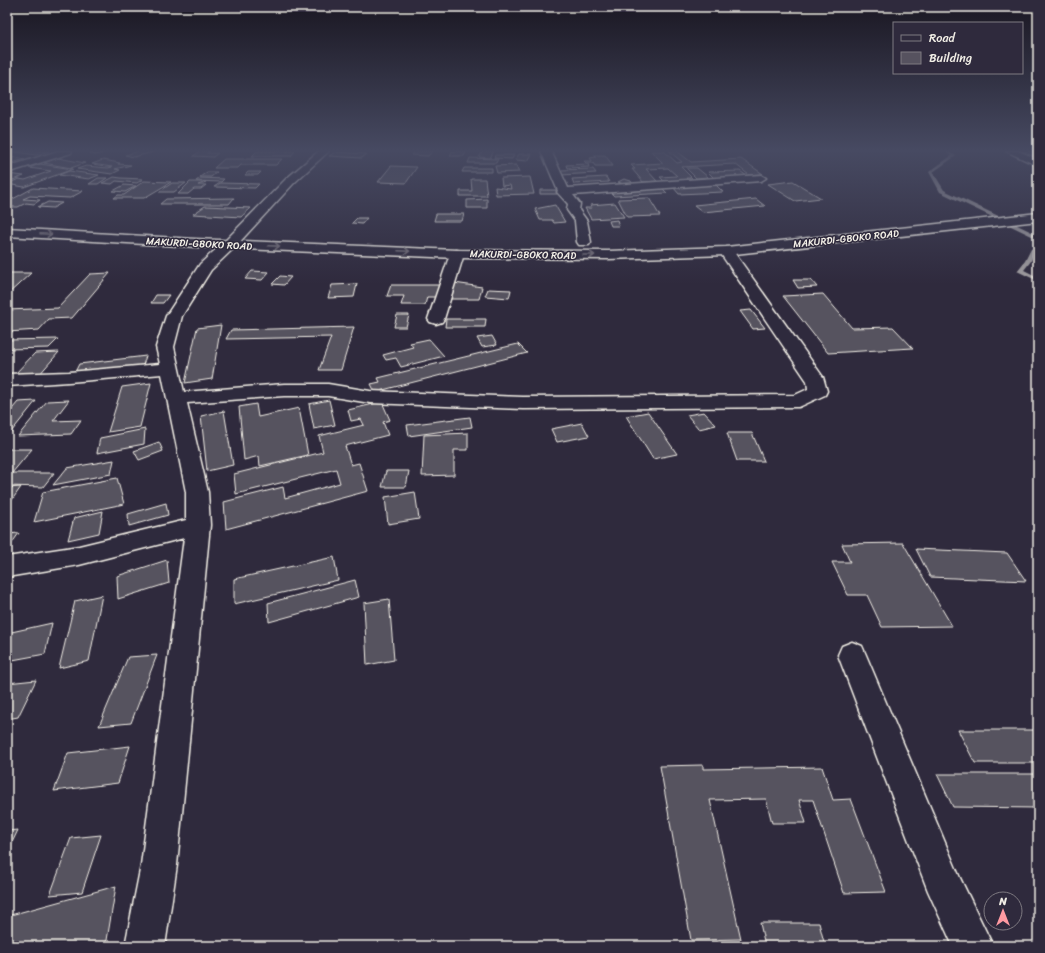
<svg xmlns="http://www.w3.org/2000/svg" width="1045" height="953" viewBox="0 0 1045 953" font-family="Sriracha,sans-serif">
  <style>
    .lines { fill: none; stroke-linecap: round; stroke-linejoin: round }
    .stream { fill: #a19ea0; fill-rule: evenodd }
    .building { fill: #56525f; stroke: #f4f1e8 }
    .minor-casing { stroke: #f4f1e8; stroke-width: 3 }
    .major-casing { stroke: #f4f1e8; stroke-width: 3 }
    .minor { fill: #2f2a3d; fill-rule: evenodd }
    .major { fill: #2f2a3d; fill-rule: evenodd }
    .oneway { stroke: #747079 }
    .labels { text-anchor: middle; stroke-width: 3; stroke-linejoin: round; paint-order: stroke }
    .far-street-label { font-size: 10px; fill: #f4f1e8; stroke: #2f2a3d }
  </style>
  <rect width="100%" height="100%" fill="#2f2a3d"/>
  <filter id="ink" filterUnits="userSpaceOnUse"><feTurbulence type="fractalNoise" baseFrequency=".025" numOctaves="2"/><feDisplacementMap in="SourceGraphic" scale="8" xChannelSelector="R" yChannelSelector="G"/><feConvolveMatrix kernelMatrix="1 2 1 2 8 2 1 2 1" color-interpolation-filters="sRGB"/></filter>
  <g filter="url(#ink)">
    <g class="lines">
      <path class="stream" d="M944,151H948L956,156L933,172L944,190L1038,235V239L940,192L929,172L951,156Z
        M1038,246V250L1035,251L1031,261L1024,270L1038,277V281L1017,271L1025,261L1031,249Z"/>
    </g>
    <path class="building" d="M9,151H49L36,155Z
      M98,151L107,152L95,155L89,153Z
      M139,151H157L134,157L125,155Z
      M201,151H210L207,153H218L213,157L193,156Z
      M257,151H295L291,156H252Z
      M416,151H433L428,156L411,155Z
      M452,151L466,152L464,156H450Z
      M483,151H494L490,158L479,157Z
      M651,151H664L677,163L682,162L669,151H677L691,162L741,159L763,174L749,175L735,164L681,167L692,178H686L688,180L664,181L660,177L677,176L668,168L646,169L657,181L643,182L632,169H635L631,165L663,163Z
      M1020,151L1038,152V160Z
      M335,152L367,154L362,158L329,156Z
      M519,154H532L528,161L515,160Z
      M495,155H514L512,159L494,158Z
      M594,155H605L613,166H595L593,163H586L584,161H592L590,158L596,157Z
      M15,157L25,159L12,163L7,162V160Z
      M58,158L85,163L71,168L44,163Z
      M470,158L498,159L496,163H468Z
      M224,159H282L276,165H241L238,168H214Z
      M103,160L120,163L118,164L131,165L115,169L120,170L112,174L77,169L86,166L108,168L112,167L92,164Z
      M40,164L73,169L24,187L7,184L19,179L25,180L51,171L29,168Z
      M588,164L589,167L567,168L566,165Z
      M516,165L519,172L497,173L495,166Z
      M391,166L417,167L406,183L378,182Z
      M464,168H492V172H462Z
      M686,168H697L708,177L696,178Z
      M593,169L596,173L561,175L559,170Z
      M69,171L99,175L89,179L59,175Z
      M740,171L747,176L714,178L708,172Z
      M207,172H217L211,177H200Z
      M248,172H261L258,175H245Z
      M7,174L24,176L7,182Z
      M114,177L121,178L143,179L137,183L116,181L112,184L102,183Z
      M530,177L534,194L496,195L495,187L511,189L510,185L502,186L501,178Z
      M606,177L609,182L574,184L572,179Z
      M98,178H107L98,184H89Z
      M200,178L224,179L221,182L196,181Z
      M471,179H485L487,196H460V191H472Z
      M624,179L631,181L632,183L626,185L618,182Z
      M144,181L171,182L144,198H114L118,195H124Z
      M793,181L821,198L795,201L768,184Z
      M190,182H206L198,185H206L201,189H194L188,194H178Z
      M172,183H186L174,192H159Z
      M220,183L259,184L255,188L214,187Z
      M124,185L136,186L125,192L113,191Z
      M716,185L723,192L679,194L673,187Z
      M33,188L83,191L70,198L30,196L23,199L40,200L34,204L26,203L18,207H7V199L11,200Z
      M662,188L667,193L614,196L609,191Z
      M540,190H556L557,194H540Z
      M234,198L229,204H160L166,199Z
      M649,198L660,216L627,217L618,199Z
      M487,199V208H467V200Z
      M756,199L765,206L703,212L694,205Z
      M48,202L62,203L53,208L38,207Z
      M615,203L624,217L591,219L585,208H592L590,205Z
      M555,205L565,222L554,223L552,220H540L535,209Z
      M205,206L251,208L241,217L193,214Z
      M436,214H464L462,221H434Z
      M357,218H367L362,224L352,223Z
      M617,220L619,226H611L609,221Z
      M252,271L269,272L262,280L245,279Z
      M7,273H31L7,295Z
      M110,273L72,318L49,319L39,330L7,332V310L58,308L90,274Z
      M280,276L291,277L284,285L272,284Z
      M793,280H811L817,287L798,288Z
      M454,283L482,287L479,299H449Z
      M357,284L354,297L328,298L332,285Z
      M391,285H442L439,297H427L425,305H401L404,296H387Z
      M488,289L511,290L509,298L485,296Z
      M823,294L852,328L893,327L913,348L828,353L783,296Z
      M156,295H169L163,303H151Z
      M751,310L765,328L753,329L740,311Z
      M397,315H409L406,327H394Z
      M446,319H486L485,327H445Z
      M221,325L212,379L185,383L197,328Z
      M354,327L341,370H319L331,337L226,339L231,330Z
      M492,336L497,345L482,347L477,338Z
      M58,339L49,348L7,349V340Z
      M429,339L444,356L401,367L396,358L386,360L383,355L413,347L410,343Z
      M518,344L527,353L375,392L371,384L380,382L378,378Z
      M59,352L38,376H13L35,353Z
      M146,356L142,368L73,376L79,364Z
      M151,383L140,427L108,432L122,387Z
      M69,400L53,421L81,420L71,434L18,436L47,401Z
      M329,400L335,425L314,429L309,404Z
      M36,401L7,437V415L18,402Z
      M382,402L390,420L383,422L388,435L345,446L351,465L359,463L368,491L226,529L224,502L283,487L285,498L340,483L336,469L236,494L234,474L323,452L319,436L364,425L361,419L351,421L348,410Z
      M256,404L258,417L299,408L308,455L260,466L259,456L244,460L239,407Z
      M224,411L233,465L207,471L201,416Z
      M648,412L677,454L653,459L626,416Z
      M704,412L716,425L699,429L687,415Z
      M470,417L472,427L409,436L407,425Z
      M582,423L589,436L557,442L551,429Z
      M145,429L144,444L97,453L100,438Z
      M468,433V450H454V475L422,476L424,435Z
      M727,433H752L764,461H737Z
      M159,442L163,451L139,460L134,451Z
      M7,449H32L12,473H54L43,487L7,486Z
      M114,460L111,474L53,485L67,468Z
      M386,471H409L406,487H382Z
      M117,478L124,504L34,522L43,492Z
      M21,487L7,507V488Z
      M415,492L419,519L388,524L385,497Z
      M166,503L168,515L129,526L128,514Z
      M103,511L99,533L68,540L74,518Z
      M19,533L7,550V534Z
      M903,543L952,626L882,627L867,595H848L832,562H850L842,544Z
      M916,549L1007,553L1026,581L930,577Z
      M334,557L338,580L234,604V579Z
      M167,560L169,583L118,599L117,576Z
      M355,580L359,597L269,622L268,603Z
      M102,595L89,661L59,668L75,601Z
      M389,599L394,660L367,665L364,603Z
      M52,623L45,654L7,661V633Z
      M157,655L131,723L99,726L128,657Z
      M36,680L18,717L7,719V683Z
      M958,730H1038V763H975Z
      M130,746L118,783L54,791L68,753Z
      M703,765V769L822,767L833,800L851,799L886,892L844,893L813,800H799L806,823H772L766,799L710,800L741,939L691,940L660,766Z
      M937,774H1038V808L953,807Z
      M18,830L7,853V831Z
      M101,835L82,892L50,895L71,838Z
      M116,886L106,946H7V916Z
      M760,923H819L825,946H765Z"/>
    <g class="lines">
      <g class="minor-casing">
        <path id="minor" d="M58,151H72L71,153L7,173V167Z
          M319,151H329L294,183L235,247L211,270L182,316L174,347L184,392L284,384H328L370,391L523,397L795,395L808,389L807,381L719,251L721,248H731L823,377L827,391L825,395L799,407L523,409L370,403L328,396H284L187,403L208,492L210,525L177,865L165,946H125L141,865L184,538L79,565L7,577V557L79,546L186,520V492L162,374L69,382L7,386V374L69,372L160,364L156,347L166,316L200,264L225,241L286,179Z
          M541,151H551L568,188L761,175L766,178L761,181L573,195L580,204L579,210L587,221L591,242L589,245H579L577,242L575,221L567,210L568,204L557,192L558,191Z
          M1006,151H1018L1038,159V166Z
          M457,250L462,251L464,254L444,319L442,322L436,324L430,322L428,319L450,254L452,251Z
          M852,642L862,646L866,655L960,878L993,946H953L928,891L838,655L842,646Z"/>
      </g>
      <g class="major-casing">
        <path id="major" d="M1038,213V221L726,255L608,259L457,258L196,247L7,236V228L196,239L457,250L608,251L726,247Z"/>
      </g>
      <use href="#minor" class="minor"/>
      <use href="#major" class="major"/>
    </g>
    <defs><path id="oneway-shaft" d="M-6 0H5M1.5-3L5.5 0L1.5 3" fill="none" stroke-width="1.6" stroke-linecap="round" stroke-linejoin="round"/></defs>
    <g class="oneway">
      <use href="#oneway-shaft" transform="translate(46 234) rotate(3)"/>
      <use href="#oneway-shaft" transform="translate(274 246) rotate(2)"/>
      <use href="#oneway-shaft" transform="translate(404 251) rotate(2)"/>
      <use href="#oneway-shaft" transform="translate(589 255)"/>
    </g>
  </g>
  <linearGradient id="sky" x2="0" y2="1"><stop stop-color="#1a1722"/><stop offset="0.53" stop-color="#474a62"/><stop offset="1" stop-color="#474a62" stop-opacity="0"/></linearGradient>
  <rect width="1045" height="284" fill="url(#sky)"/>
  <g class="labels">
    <g class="far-street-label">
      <text transform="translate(846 238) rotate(-6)" y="4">MAKURDI-GBOKO ROAD</text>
      <text transform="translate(199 243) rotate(3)" y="4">MAKURDI-GBOKO ROAD</text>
      <text transform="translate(523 254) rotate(1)" y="4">MAKURDI-GBOKO ROAD</text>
    </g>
  </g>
  <rect width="1045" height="953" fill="none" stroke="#2f2a3d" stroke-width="24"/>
  <rect x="12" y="12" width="1021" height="929" fill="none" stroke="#f4f1e8" stroke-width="1.5" filter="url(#ink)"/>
  <rect x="893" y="22" width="130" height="52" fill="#2f2a3d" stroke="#7e7a81"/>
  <rect x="901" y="35" width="20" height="6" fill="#2f2a3d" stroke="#7e7a81"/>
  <text x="929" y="42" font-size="12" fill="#f4f1e8">Road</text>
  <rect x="901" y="52" width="20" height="12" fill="#56525f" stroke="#7e7a81"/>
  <text x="929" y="62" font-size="12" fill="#f4f1e8">Building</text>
  <g transform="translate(1003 911)"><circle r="19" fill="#2f2a3d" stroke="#7e7a81"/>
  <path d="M0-3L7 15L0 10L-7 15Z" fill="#ff9aa2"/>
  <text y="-6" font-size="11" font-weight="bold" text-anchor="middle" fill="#f4f1e8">N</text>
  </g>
</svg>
